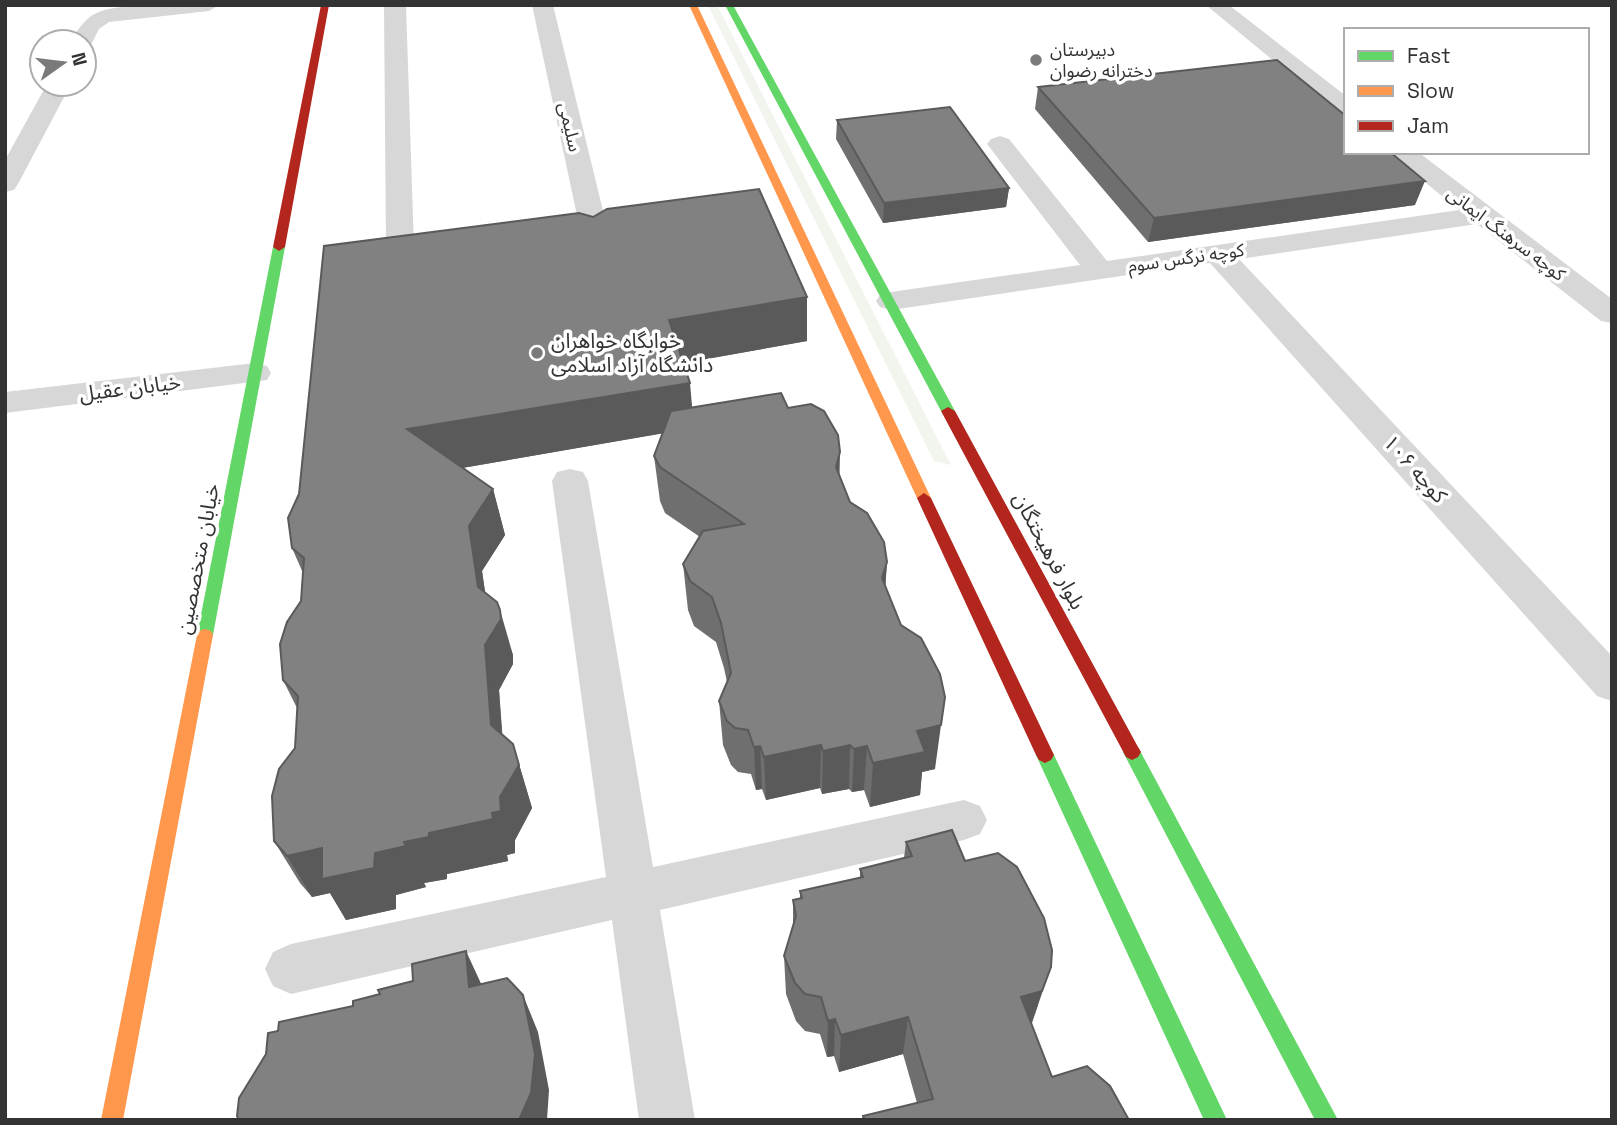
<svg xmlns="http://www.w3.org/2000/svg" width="1617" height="1125" viewBox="0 0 1617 1125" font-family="'Space Grotesk','Noto Sans Arabic',sans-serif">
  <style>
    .green { fill: #f1f5ed }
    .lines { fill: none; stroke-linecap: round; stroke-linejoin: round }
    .street { fill: #d7d7d7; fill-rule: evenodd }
    .fast { fill: #63d668; fill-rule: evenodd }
    .slow { fill: #ff974d; fill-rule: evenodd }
    .jam { fill: #b3261e; fill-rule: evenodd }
    .wall { fill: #6f6f6f }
    .shaded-wall { fill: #5a5a5a }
    .building { fill: #818181; stroke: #5a5a5a; stroke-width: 2 }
    .poi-dot { fill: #7a7a7a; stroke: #fff; stroke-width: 2.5 }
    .labels { text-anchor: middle; stroke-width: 7; stroke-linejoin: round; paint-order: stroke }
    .far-poi-label { font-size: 18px; fill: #333; stroke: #fff; text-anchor: start }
    .far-street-label { font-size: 18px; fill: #333; stroke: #fff }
    .poi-label { font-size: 21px; fill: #333; stroke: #fff; text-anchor: start }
    .street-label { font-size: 21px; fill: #333; stroke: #fff }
  </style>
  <rect width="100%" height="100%" fill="#fff"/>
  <path class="green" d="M708,5H717L951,465L934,461Z"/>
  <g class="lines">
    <path class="street" d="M145,5H219L209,11L109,22L99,29L90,47L84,48V42H71C90,5 107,9 145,5Z
      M384,5H406L414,248L410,254L400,257L390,254L386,248Z
      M532,5H553L612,248L608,254L598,257L588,254L584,248Z
      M1206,5H1229L1346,96V115L1337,113Z
      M47,84H71L18,184L14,190L5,192V160Z
      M1000,136L1009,139L1107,261L1459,210L1388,152H1418L1612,299V323L1601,321L1477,224L1239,259L1612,656V701L1597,696L1210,263L891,310L880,307L876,301L880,295L891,292L1080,265L987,144L991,139Z
      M255,363L267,366L271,373L267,380L5,413V392Z
      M570,469L583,472L588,481L653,867L964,800L980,806L987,820L980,834L964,840L660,910L695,1120H639L612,920L291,994L273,986L265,969L273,952L291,944L606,877L552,481L557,472Z"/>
    <path class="fast" d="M725,5H733L955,411L953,414L948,415L941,411Z
      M279,243L285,247L213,635L211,639H199L197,635L273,247Z
      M1132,744L1138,747L1338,1120H1315L1123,752L1126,747Z
      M1045,747L1051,750L1054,755L1227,1120H1204L1036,755L1039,750Z"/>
    <path class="slow" d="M689,5H697L931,498L929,502L924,503L917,498Z
      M205,629L211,631L213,635L123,1120H101L197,635L199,631Z"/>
    <path class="jam" d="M321,5H329L285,247L279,251L273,247Z
      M948,407L955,411L1138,747L1141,752L1138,757L1132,760L1126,757L941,411Z
      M924,493L931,498L1054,755L1051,760L1045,763L1039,760L1036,755L917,498Z"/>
  </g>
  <path class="wall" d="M1038,87L1415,205L1148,242L1035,109Z
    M837,120L1009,188L1006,207L883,223L836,139Z
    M807,297V341L683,363L692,407L788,408L840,477L850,502L887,562L885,587L935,769L922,772L920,795L870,807L864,790L852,792L849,789L822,794L820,788L766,800L762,789L756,790L751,774L738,772L731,765L723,745L719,701L727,682L724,668L716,642L694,626L688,610L683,564L700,537L665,513L660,501L654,456L663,433L462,468L493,489L505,535L482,571L485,592L513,655V664L499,690L502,735L513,744L532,808L515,840V853L507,855L508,861L447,874V879L424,883L426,887L396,895V909L346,920L330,893L312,897L300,883L274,841L295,748L297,708L283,680L301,601L303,573L292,548Z
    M906,842L965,861L1038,1005L1031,1024L1052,1077L1129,1120H862L863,1116L917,1103L903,1054L839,1072L834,1056L827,1057L820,1034L805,1031L796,1021L786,994L784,956L793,926V900L800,899V891L860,878V869L904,858Z"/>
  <path class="shaded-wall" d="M1425,181L1415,205L1148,242L1154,218Z
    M1009,188L1006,207L883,223L884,203Z
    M807,297V341L673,365L669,320Z
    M690,383L694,428L421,475L407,429Z
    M840,452L839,497L836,467Z
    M493,489L505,535L482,571L491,632L478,587L469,526Z
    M887,562L884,607L882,578Z
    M500,610L513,655V664L499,690L505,769L491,725L485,645Z
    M941,725L935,769L922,772L920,795L870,807L873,763L917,731Z
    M513,744L532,808L515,840V853L507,855L508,861L447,874V879L424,883L426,887L396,895V909L346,920L330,893L312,897L287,856L322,848L375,853L429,833L492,813L500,797Z
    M821,745L820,788L766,800L764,757Z
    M850,745L849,789L822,794L823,751Z
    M760,746L762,789L756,790L754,747Z
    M867,746L864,790L852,792L854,749Z
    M466,951L484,990L469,987Z
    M1051,967L1038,1005L1030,1029L1021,997Z
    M523,995L538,1032L549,1090L547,1120H519Z
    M908,1017L903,1054L839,1072L841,1035Z
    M835,1019L834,1056L827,1057L828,1021Z"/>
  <path class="building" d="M1277,60L1346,116V152H1390L1425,181L1154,218L1038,87Z
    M950,107L1009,188L884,203L837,120Z
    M759,189L807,297L669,320L690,383L407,429L493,489L469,526L478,587L497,602L500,610L501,619L485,645L491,725L513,744L519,765L500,797L501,811L492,813L493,819L429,833V837L404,842L406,846L375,853L374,868L322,879V848L287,856L274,841L272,796L279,769L295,748L298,696L283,680L280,644L287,622L301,601L304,558L292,548L288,518L299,494L324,246L579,213L593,217L607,209Z
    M781,393L788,408L811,404L824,411L838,435L840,452L836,467L850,502L867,513L884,542L887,562L882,578L901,625L921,638L940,674L945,697L941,725L917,731L925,752L873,763L867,746L854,749L850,745L823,751L821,745L764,757L760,746L754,747L748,730L735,728L727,721L719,701L731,673L721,623L712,597L690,581L683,564L703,531L744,524L660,467L654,456L671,411Z
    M952,830L965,861L998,853L1017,867L1044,918L1052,950L1051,967L1042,991L1021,997L1052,1077L1087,1066L1110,1086L1129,1120H864L863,1116L933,1099L908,1017L841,1035L835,1019L828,1021L821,997L805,994L795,983L784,956L796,916L793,900L802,898L800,891L863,877L860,869L912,856L906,842Z
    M466,951L469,987L507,978L523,995L535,1054L531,1093L519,1120H239L237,1116L239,1098L266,1054L268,1033L278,1031L279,1022L353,1006V1001L380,994L378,990L413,981L412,964Z"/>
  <g class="poi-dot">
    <circle cx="1036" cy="60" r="7"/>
    <circle cx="537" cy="353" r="7"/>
  </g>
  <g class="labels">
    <g class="far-poi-label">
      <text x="1050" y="56">دبیرستان<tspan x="1050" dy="21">دخترانه رضوان</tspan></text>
    </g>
    <g class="far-street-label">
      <text transform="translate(570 127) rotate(77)" y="6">سلیمی</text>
      <text transform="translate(1506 234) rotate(37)" y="6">کوچه سرهنگ ایمانی</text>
      <text transform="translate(1186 258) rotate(-8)" y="6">کوچه نرگس سوم</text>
    </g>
    <g class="poi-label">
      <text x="551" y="348">خوابگاه خواهران<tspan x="551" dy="24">دانشگاه آزاد اسلامی</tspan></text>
    </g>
    <g class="street-label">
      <text transform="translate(130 388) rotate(-7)" y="7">خیابان عقیل</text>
      <text transform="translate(1415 469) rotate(48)" y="7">کوچه ۱۰۶</text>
      <text transform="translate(1049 551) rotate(62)" y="7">بلوار فرهیختگان</text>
      <text transform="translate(198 559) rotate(-79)" y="7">خیابان متخصصین</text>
    </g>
  </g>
  <rect width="1617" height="1125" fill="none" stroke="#333333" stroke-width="14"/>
  <rect x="1344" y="28" width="245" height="126" fill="#ffffff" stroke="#adadad" stroke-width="2"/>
  <rect x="1358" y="51" width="35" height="10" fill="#63d668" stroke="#adadad" stroke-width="2"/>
  <text x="1407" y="63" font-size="21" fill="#333333">Fast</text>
  <rect x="1358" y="86" width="35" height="10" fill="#ff974d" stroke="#adadad" stroke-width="2"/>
  <text x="1407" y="98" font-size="21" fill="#333333">Slow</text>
  <rect x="1358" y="121" width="35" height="10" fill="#b3261e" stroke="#adadad" stroke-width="2"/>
  <text x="1407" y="133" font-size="21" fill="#333333">Jam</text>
  <g transform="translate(63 63) rotate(76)"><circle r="33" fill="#ffffff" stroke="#adadad" stroke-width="2"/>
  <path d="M0-5L12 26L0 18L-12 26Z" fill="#7a7a7a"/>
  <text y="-10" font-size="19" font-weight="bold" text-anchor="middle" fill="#333333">N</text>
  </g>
</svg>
